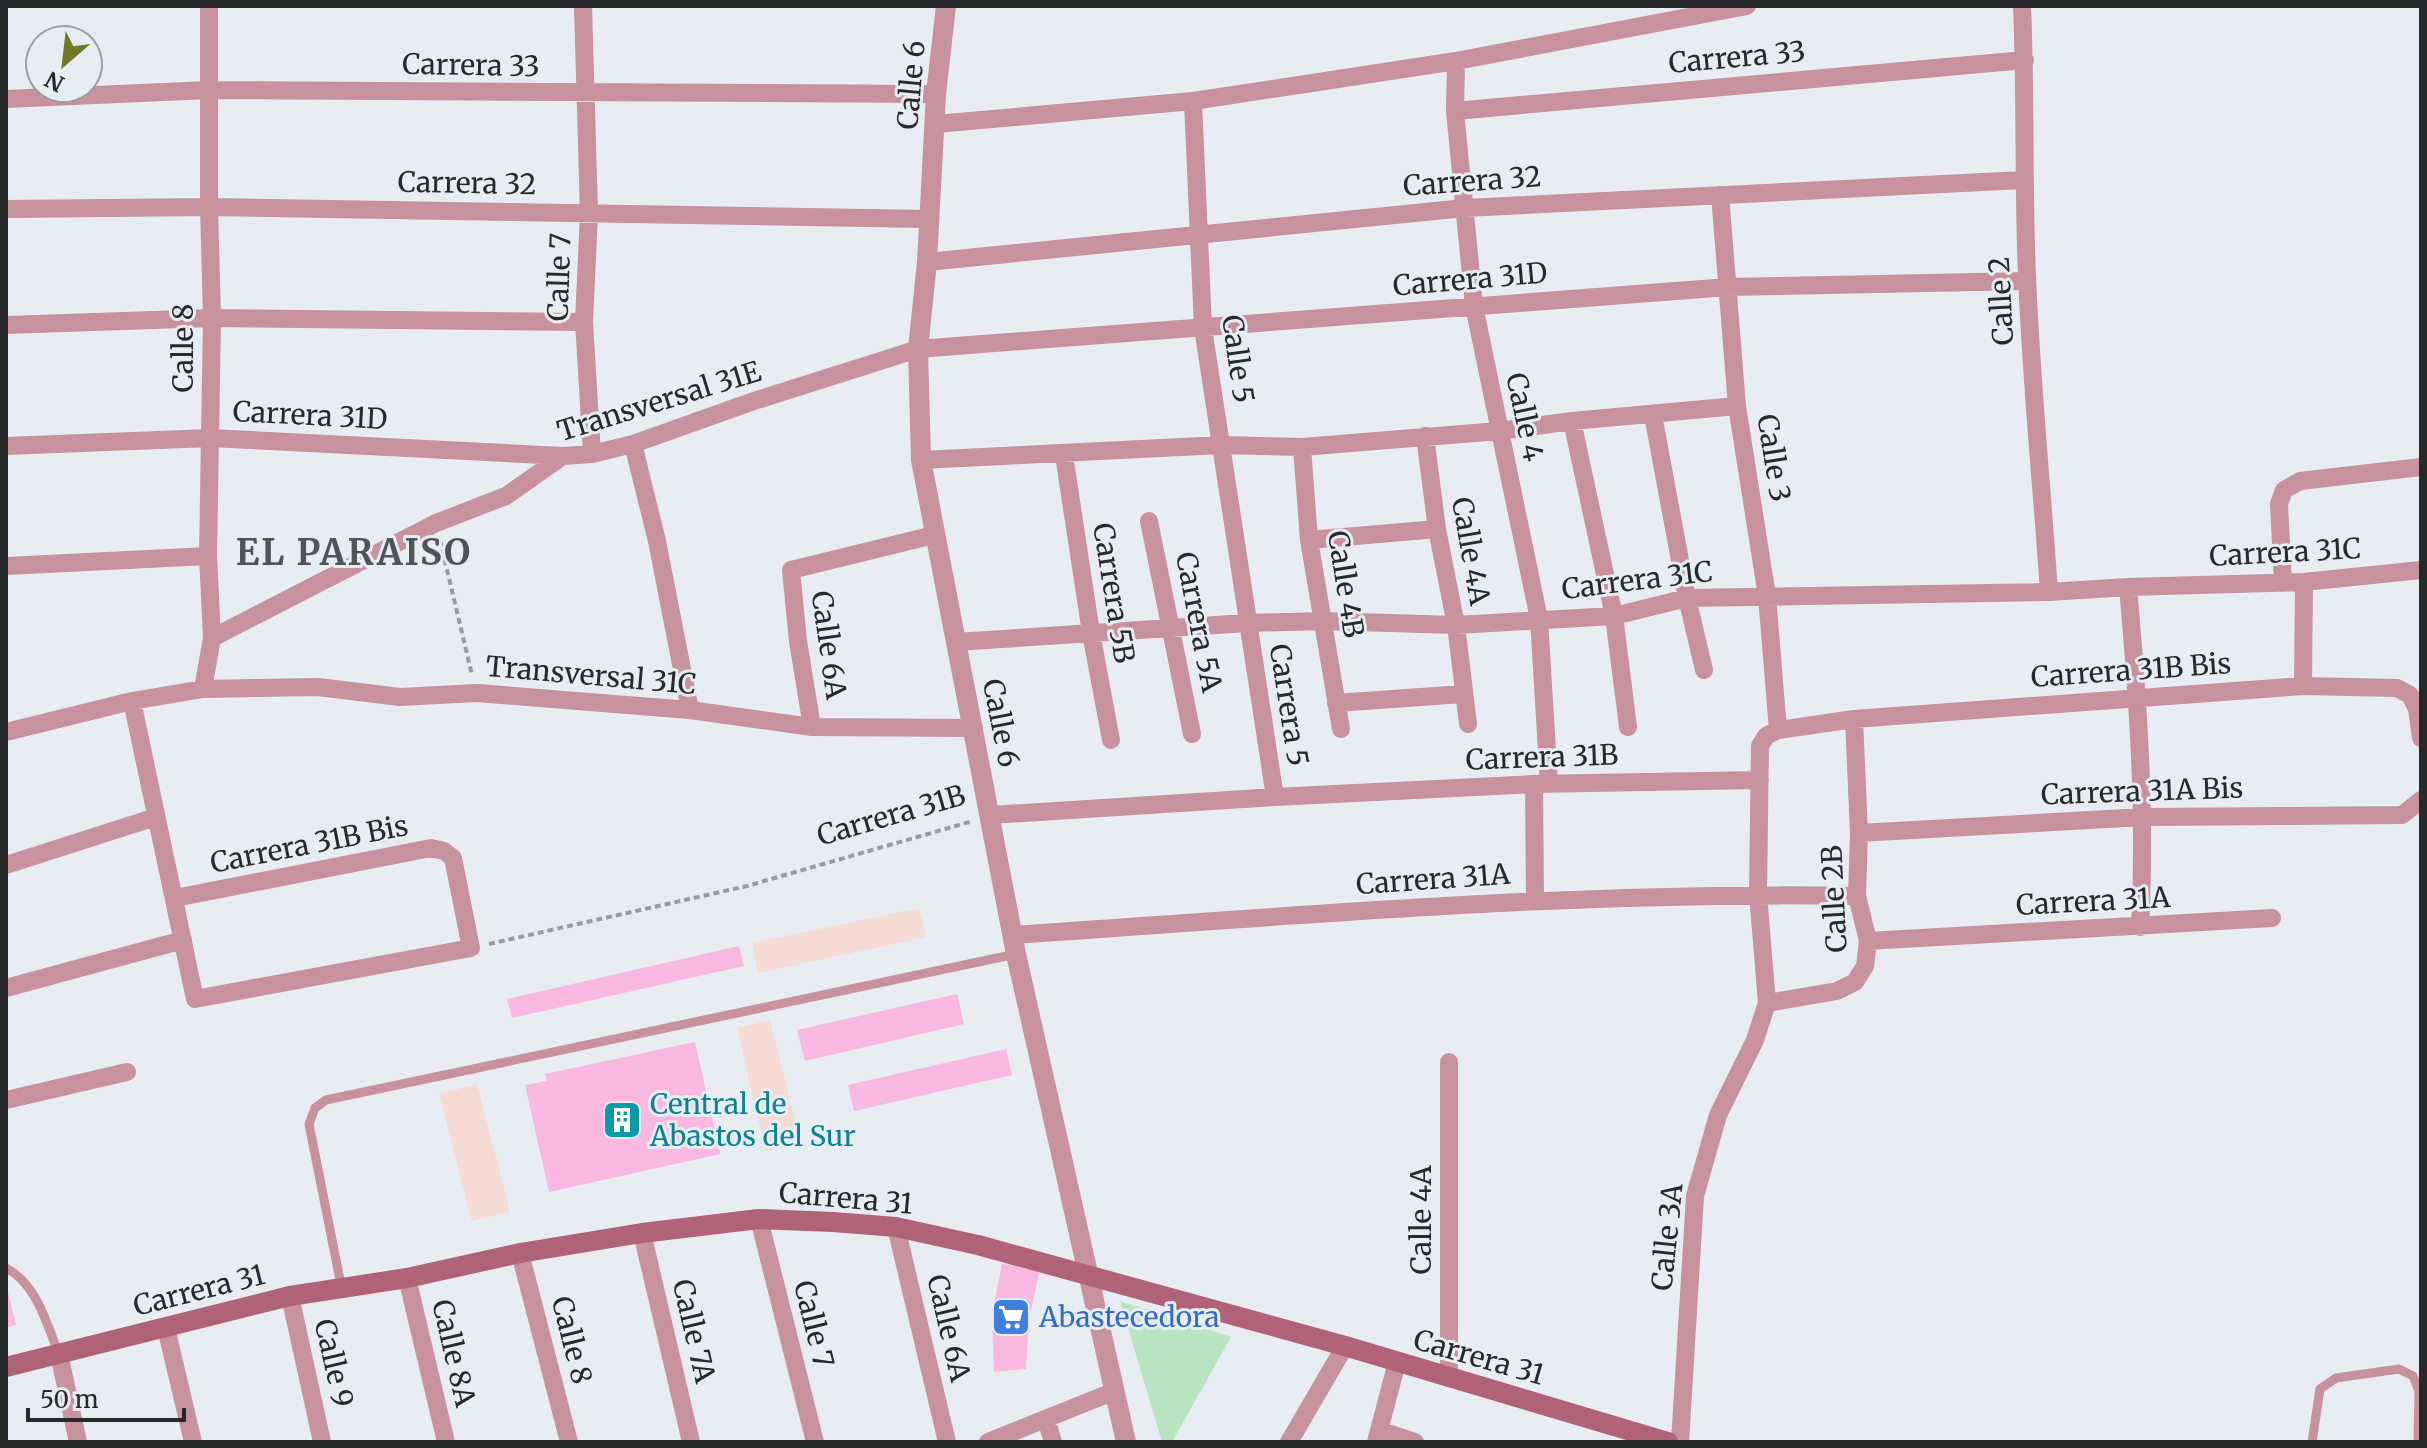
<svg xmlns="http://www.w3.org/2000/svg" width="2427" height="1448" viewBox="0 0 2427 1448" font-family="Merriweather,serif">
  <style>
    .commercial { fill: #f5dbd4 }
    .green { fill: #b8e4c1 }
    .building { fill: #f8b8e0 }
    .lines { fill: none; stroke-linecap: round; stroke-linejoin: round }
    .path { stroke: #989ca0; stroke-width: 4; stroke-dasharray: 6 4; stroke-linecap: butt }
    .service { stroke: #c7919d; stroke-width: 9 }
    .minor { stroke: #c7919d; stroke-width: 18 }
    .tertiary { stroke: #c7919d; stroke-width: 20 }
    .secondary { stroke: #b06378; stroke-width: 20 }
    .labels { text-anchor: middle; stroke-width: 6; stroke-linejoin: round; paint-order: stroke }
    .street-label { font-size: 28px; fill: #27292b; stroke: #e7ecf2 }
    .culture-label { font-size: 28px; fill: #0d838f; stroke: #e7ecf2; text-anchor: start }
    .shop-label { font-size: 28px; fill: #366cbe; stroke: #e7ecf2; text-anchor: start }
    .district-label { font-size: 36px; font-weight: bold; letter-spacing: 2px; fill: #4f5458; stroke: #e7ecf2 }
  </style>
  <rect width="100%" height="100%" fill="#e7ecf2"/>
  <path class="commercial" d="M919,908L926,937L758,973L752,943Z
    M770,1020L801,1144L766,1152L737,1028Z
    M477,1084L510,1211L472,1221L439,1094Z"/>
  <path class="green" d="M1120,1301L1231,1337L1172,1442H1162Z"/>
  <path class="building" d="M739,946L744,966L512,1018L507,999Z
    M957,994L964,1024L805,1061L797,1030Z
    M695,1042L720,1154L549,1192L525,1085L547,1081L545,1074Z
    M1006,1049L1012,1075L854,1111L848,1085Z
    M1002,1264L1040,1269L1029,1319L1026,1369L994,1372L992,1314Z
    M6,1284L16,1325L6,1328Z"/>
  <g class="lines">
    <path class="path" d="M440,540L472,675
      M489,944L747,886L973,821"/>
    <path class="service" d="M6,1268C37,1284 46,1323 59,1354
      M342,1290L309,1124L315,1108L326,1100L1016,954
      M2312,1442L2320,1389L2336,1378L2399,1369L2413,1376L2419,1391L2418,1442"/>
    <path class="minor" d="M583,6L589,213L584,322L592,454
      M2022,6C2026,96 2023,185 2027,275C2031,381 2042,487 2049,592
      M1456,61L1455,111L1474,306L1539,619L1549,784
      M6,99L209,90L936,94
      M1193,101L1203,328L1275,797
      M1455,111L2025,60
      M936,124L1193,101L1456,61L1747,6
      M1720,195L1737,406L1767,596L1778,730
      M6,209L209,207L927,219
      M927,262L1465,208L2023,180
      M6,325L212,318L584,322
      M1653,415L1687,598L1704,670
      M1572,421L1614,616L1628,727
      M1425,436L1437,529L1456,625L1468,724
      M633,444L657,541L690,710
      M6,446L210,438L563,456
      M1302,447L1309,540L1341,729
      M1064,455L1091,633L1111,740
      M921,460L1221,445L1302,447L1499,431L1572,421L1737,406
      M1149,521L1192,734
      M1309,540L1437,529
      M6,566L208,556
      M2283,583L2279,504L2284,490L2300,481L2421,467
      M2128,587C2138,701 2146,813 2140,927
      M212,638L436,523L506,496L563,456L592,454L633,444L754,401L918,349L1728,287L2027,281
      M955,642L1247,623L1324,621L1456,625L1614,616L1687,598L2049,592L2128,587L2304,582L2421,570
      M2303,686L2304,582
      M203,689L212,638L208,556L212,318L209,207V6
      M2410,695L2417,709L2421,738
      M132,701L195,999L471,948L453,858L444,851L431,848L175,898
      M1336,703L1463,694
      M812,727L798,641L791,570L934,535
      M6,732L132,701L203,689L318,687L400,697L477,693L690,710L812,727L974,728
      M1534,784L1535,900
      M991,815L1275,797L1534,784L1760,780
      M1859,833L2143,817L2402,815L2421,800
      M6,865L156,817
      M1013,935C1294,916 1575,891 1857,896
      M1868,941L2272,918
      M6,988L183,940
      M1767,1003L1837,991L1855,982L1865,966L1868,941L1857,896L1859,833L1854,719
      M1449,1062V1378
      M6,1100L127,1072
      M759,1219L815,1442
      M896,1227L947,1442
      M642,1233L691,1442
      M520,1253L569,1442
      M407,1278L446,1442
      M290,1296L322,1442
      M166,1328L193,1442
      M59,1354L78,1442
      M1046,1419L1053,1442
      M1379,1430L1415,1442
      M988,1442L1115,1391
      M1289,1442L1345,1346
      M1376,1442L1397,1362
      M1680,1442L1695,1196L1718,1115L1755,1040L1767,1003L1758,894L1760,746L1766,736L1778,730L1854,719L2303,686L2397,688L2410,695"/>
    <path class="tertiary" d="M946,6L936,94L927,262L918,349L921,460L1016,954L1126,1442"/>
    <path class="secondary" d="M6,1367L290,1296L407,1278L520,1253L642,1233L759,1219L833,1222L896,1227L978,1245L1345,1346L1668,1442"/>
  </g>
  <defs>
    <g id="building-square" transform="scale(2)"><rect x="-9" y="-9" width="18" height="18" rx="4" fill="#0f9aa8" stroke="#e7ecf2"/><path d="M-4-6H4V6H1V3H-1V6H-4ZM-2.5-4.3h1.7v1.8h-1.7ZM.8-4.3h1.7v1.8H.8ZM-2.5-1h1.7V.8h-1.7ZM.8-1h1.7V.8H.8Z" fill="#fff"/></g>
    <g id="supermarket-square" transform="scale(2)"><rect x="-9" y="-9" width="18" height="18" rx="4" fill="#3f7fe0" stroke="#e7ecf2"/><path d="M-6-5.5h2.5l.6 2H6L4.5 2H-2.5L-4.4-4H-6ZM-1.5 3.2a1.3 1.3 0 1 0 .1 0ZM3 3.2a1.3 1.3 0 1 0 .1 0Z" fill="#fff"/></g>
  </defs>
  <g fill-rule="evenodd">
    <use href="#building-square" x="622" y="1120"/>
    <use href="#supermarket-square" x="1011" y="1317"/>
  </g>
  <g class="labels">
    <g class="street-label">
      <text transform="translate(1737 57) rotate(-5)" y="10">Carrera 33</text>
      <text transform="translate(471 65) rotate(1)" y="10">Carrera 33</text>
      <text transform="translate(911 85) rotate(-85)" y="10">Calle 6</text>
      <text transform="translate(1472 181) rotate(-4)" y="10">Carrera 32</text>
      <text transform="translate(467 183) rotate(1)" y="10">Carrera 32</text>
      <text transform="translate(559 277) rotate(-88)" y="10">Calle 7</text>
      <text transform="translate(1470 279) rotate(-5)" y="10">Carrera 31D</text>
      <text transform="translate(2001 301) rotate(-93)" y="10">Calle 2</text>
      <text transform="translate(183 348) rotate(-90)" y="10">Calle 8</text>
      <text transform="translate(1238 359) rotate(82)" y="10">Calle 5</text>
      <text transform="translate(659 401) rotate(-17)" y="10">Transversal 31E</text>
      <text transform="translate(310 415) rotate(3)" y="10">Carrera 31D</text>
      <text transform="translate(1525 417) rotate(78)" y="10">Calle 4</text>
      <text transform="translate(1774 458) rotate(81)" y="10">Calle 3</text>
      <text transform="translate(1471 551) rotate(80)" y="10">Calle 4A</text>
      <text transform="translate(2285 552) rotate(-3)" y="10">Carrera 31C</text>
      <text transform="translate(1637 580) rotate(-7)" y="10">Carrera 31C</text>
      <text transform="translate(1346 584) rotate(81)" y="10">Calle 4B</text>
      <text transform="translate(1114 593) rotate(81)" y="10">Carrera 5B</text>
      <text transform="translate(1199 622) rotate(79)" y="10">Carrera 5A</text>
      <text transform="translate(829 645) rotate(82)" y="10">Calle 6A</text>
      <text transform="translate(2131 670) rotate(-4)" y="10">Carrera 31B Bis</text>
      <text transform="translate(591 675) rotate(5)" y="10">Transversal 31C</text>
      <text transform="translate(1289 705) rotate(81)" y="10">Carrera 5</text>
      <text transform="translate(1001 723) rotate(79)" y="10">Calle 6</text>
      <text transform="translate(1542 757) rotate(-2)" y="10">Carrera 31B</text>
      <text transform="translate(2142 791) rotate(-2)" y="10">Carrera 31A Bis</text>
      <text transform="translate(891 815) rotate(-16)" y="10">Carrera 31B</text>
      <text transform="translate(309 844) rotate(-11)" y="10">Carrera 31B Bis</text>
      <text transform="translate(1433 879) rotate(-4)" y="10">Carrera 31A</text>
      <text transform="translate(1834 899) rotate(-93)" y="10">Calle 2B</text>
      <text transform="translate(2093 901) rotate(-3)" y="10">Carrera 31A</text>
      <text transform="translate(846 1198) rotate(5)" y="10">Carrera 31</text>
      <text transform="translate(1421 1220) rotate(-90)" y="10">Calle 4A</text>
      <text transform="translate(1667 1237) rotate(-84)" y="10">Calle 3A</text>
      <text transform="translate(199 1290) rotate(-14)" y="10">Carrera 31</text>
      <text transform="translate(814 1324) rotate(76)" y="10">Calle 7</text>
      <text transform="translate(949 1328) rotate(77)" y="10">Calle 6A</text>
      <text transform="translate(694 1331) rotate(77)" y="10">Calle 7A</text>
      <text transform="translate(572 1340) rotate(76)" y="10">Calle 8</text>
      <text transform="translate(454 1353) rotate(77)" y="10">Calle 8A</text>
      <text transform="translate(1479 1357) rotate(16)" y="10">Carrera 31</text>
      <text transform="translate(334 1363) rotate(77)" y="10">Calle 9</text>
    </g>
    <g class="culture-label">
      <text x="650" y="1114">Central de<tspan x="650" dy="32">Abastos del Sur</tspan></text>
    </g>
    <g class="shop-label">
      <text x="1039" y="1327">Abastecedora</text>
    </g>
    <g class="district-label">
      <text x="354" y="565">EL PARAISO</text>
    </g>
  </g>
  <rect width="2427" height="1448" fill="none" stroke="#27292b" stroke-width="16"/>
  <g transform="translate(64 64) rotate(208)"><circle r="38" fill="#e7ecf2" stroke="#9a9ea2" stroke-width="2"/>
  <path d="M0-6L14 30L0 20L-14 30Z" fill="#707923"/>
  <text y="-12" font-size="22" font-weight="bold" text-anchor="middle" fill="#27292b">N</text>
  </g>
  <path d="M28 1408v12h156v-12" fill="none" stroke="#27292b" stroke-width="4"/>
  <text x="40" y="1408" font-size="24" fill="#27292b" stroke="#e7ecf2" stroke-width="6" paint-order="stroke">50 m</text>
</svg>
